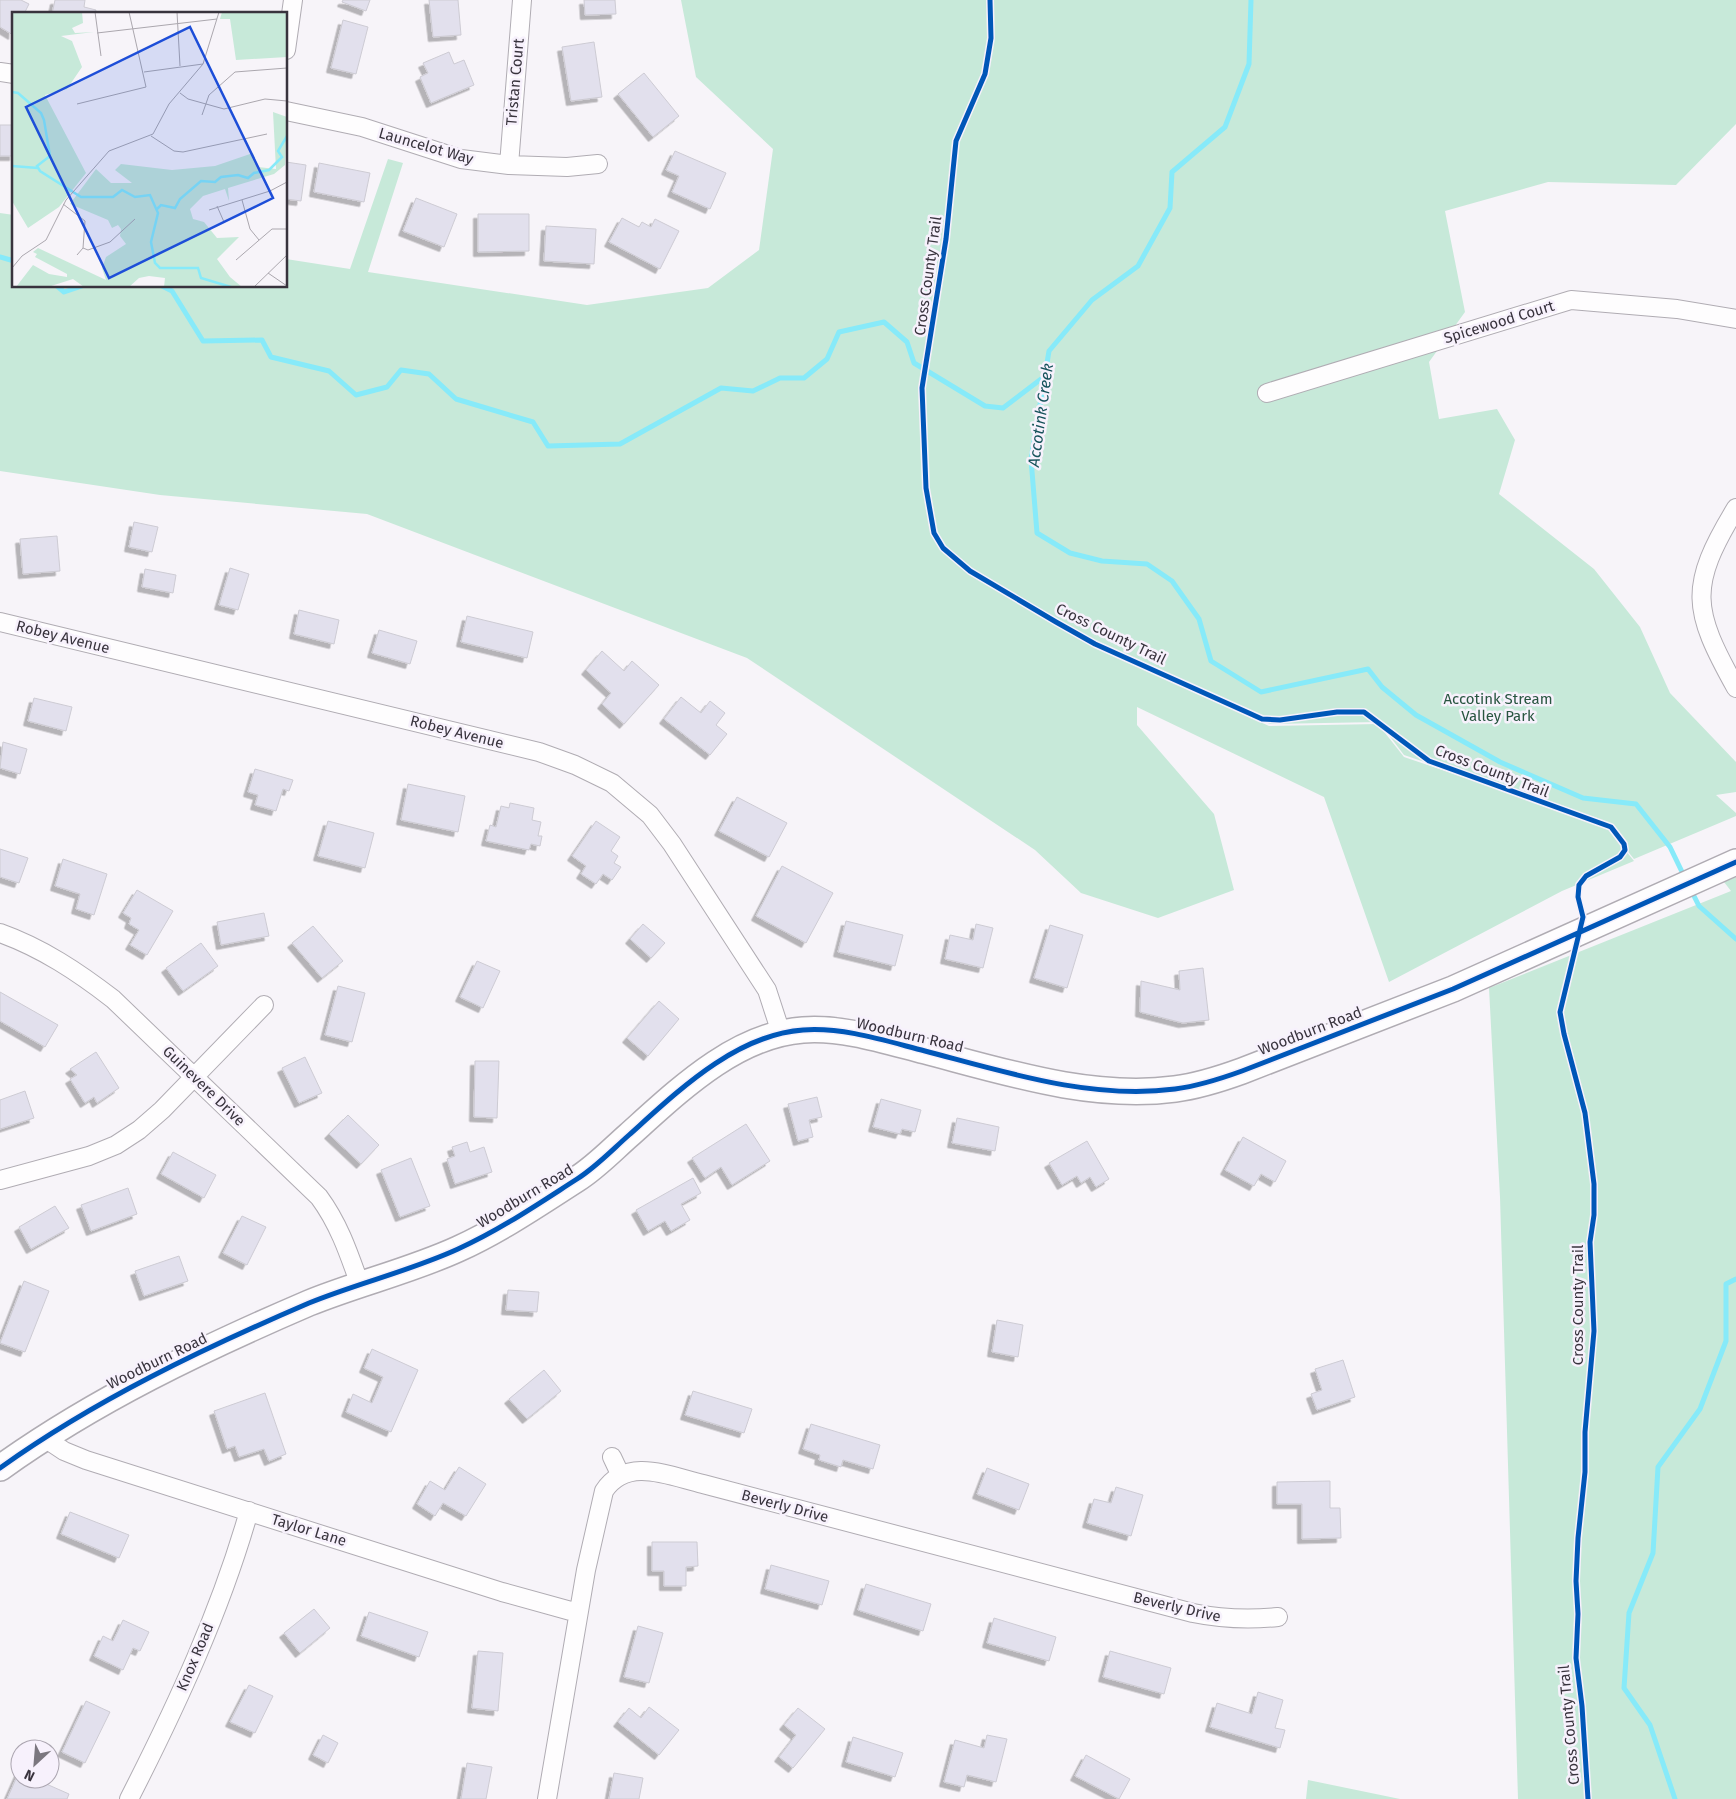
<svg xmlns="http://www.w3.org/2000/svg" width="1736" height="1799" viewBox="0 0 1736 1799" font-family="'Fira Sans',sans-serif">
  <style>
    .green { fill: #c7e9d9 }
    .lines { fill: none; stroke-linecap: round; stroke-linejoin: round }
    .stream { stroke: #87eaf9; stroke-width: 5 }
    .building { fill: #e2e0ed; stroke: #cdcbd3; filter: url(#shadow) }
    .street-casing { stroke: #b0acb3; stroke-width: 20 }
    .secondary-casing { stroke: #b0acb3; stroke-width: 28 }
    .street { stroke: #fefdfe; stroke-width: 18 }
    .secondary { stroke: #fefdfe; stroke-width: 25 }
    .cycleway-casing { stroke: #f7f1fc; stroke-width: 8 }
    .cycleway { stroke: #0057b8; stroke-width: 5 }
    .labels { text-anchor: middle; stroke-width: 5; stroke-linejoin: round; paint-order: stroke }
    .street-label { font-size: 15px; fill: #38333d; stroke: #f7f1fc }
    .park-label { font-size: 15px; fill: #285540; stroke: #f7f1fc }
    .water-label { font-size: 16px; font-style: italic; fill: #15525a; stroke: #f7f1fc }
    .inset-river { fill: none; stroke: #87eaf9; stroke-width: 2.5 }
    .inset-road { fill: none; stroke: #aba7ae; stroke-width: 1 }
    .view { fill: #1d4ed8; fill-opacity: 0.15; stroke: #1d4ed8; stroke-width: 2.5 }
    .inset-edge { fill: none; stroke: #38333d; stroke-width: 2.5 }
  </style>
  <defs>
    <filter id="shadow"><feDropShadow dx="-4.5" dy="4.5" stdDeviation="0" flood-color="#0004"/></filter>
  </defs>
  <rect width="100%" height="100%" fill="#f7f4f9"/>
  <path class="green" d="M681,0H1736V124L1676,185L1548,182L1445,211L1465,312L1429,362L1439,419L1497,409L1515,440L1499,494L1594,569L1640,627L1670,693L1736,762V792L1716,795L1736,813V816L1634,859L1605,823L1404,755L1379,722L1270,724L1168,680L1269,726L1378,724L1404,757L1605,825L1634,861L1562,891L1389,982L1324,797L1137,707V725L1214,814L1234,890L1158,918L1081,893L1035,850L747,658L367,514L160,495L0,471V213L14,215V286H286V259L350,269L388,159L403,163L368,272L587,305L708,288L759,250L773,149L696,77Z
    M1736,877V1799H1518L1500,1197L1489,988L1731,891L1724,882Z
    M1308,1780L1400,1799H1306Z"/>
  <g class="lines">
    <path class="stream" d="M1251,0L1249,64L1225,127L1172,172L1170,208L1138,266L1092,300L1049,351L1031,459L1037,533L1070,553L1102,561L1147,564L1172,581L1199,619L1211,661L1261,692L1368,669L1382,687L1416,715L1500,762L1583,798L1636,804L1670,847L1685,878
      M0,257L14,261
      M57,286L64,292L82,286
      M162,286L172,291L203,341L262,340L271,357L329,371L356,395L387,387L401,370L429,374L456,399L533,422L548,446L620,444L721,388L753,391L780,378H804L827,359L839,332L884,322L907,342L914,363L985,406L1003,408L1045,376
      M1691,890L1699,906L1736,939
      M1675,1799L1650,1725L1624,1688L1629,1613L1653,1553L1658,1467L1700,1409L1726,1341V1284L1736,1279"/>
  </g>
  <path class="building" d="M0,0H21L29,4L24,14H14L13,35L0,27Z
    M55,0H85L84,7L96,10L95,14H52Z
    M343,0H370L366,11L342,2Z
    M429,0H458L461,35L433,37Z
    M584,0H615L616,14L585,15Z
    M343,20L368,27L356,74L331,68Z
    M594,42L602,97L571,101L562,47Z
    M449,52L454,64L464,60L474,85L431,103L420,77L428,73L423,63Z
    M644,73L679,116L653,137L618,94Z
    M0,125H14V156H0Z
    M675,151L726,173L710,209L672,192L679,176L666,170Z
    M286,162L306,165L301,201L286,199Z
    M319,163L370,173L364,202L314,192Z
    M416,198L457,214L444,247L403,231Z
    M478,214H529V251L478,252Z
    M622,218L639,227L642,222L651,227L655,219L679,231L660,269L609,242Z
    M546,226L596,229L594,264L544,261Z
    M134,522L158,527L152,552L129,547Z
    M57,536L60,571L23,574L20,539Z
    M230,568L249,574L238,610L219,605Z
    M145,569L176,575L173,593L142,587Z
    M299,610L339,620L334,644L294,634Z
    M467,616L533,632L527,658L461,642Z
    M379,630L417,641L410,664L372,653Z
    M602,651L624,671L632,661L659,685L624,724L602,704L611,693L586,670Z
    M681,697L701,713L710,701L725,713L716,725L727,734L710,755L664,719Z
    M34,698L72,707L66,731L28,721Z
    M3,742L27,749L20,774L0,768Z
    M255,769L293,780L289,791L283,789L276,811L255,805L258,795L248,792Z
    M408,784L465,796L458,832L401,820Z
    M737,797L787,823L769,857L719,831Z
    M510,803L534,808L532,820L541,822L538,836H542L540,846L531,844L529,850L486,841L490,825L496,827L501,806L509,808Z
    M328,821L374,833L365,868L318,856Z
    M596,821L620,837L611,851L618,856L614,863L621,867L612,880L603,874L596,884L581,874L586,866L572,856Z
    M0,849L28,858L19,883L0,877Z
    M63,859L107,874L94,915L76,909L80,894L55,886Z
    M782,866L833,893L806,943L756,916Z
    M137,890L173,911L147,955L130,945L139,930L129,924L131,918L123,913Z
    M264,913L269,936L221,945L217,922Z
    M846,921L903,935L895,966L838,952Z
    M643,924L665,943L651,958L630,939Z
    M976,924L993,928L983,968L945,959L950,935L973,940Z
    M1050,925L1083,935L1067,988L1034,978Z
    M313,926L343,961L322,978L292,943Z
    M201,943L218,966L183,991L166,968Z
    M477,961L500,971L483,1008L460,997Z
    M1203,968L1209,1020L1183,1023L1140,1012L1141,981L1180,990L1179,971Z
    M338,986L365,993L352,1042L325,1035Z
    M0,992L58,1025L45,1047L0,1021Z
    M659,1001L679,1019L648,1056L627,1038Z
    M96,1052L119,1088L97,1103L94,1097L85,1103L70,1079L77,1075L70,1069Z
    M305,1057L322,1093L299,1103L282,1068Z
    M475,1061H499L497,1118L474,1117Z
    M25,1091L34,1118L0,1129V1100Z
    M817,1097L822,1117L809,1120L813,1137L798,1141L788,1104Z
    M881,1099L921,1110L915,1132L902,1129L900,1134L873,1127Z
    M348,1115L379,1145L361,1164L329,1134Z
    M957,1118L999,1127L995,1151L952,1143Z
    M746,1124L770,1161L732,1185L721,1167L705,1178L692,1158Z
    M1243,1137L1286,1161L1275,1182L1261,1174L1254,1186L1225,1170Z
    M1087,1141L1109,1179L1096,1187L1090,1177L1081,1183L1077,1176L1062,1185L1049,1163Z
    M467,1142L470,1152L484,1147L492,1172L455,1184L447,1159L455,1156L452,1147Z
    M173,1152L216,1175L204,1198L161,1174Z
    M411,1158L430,1206L400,1217L381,1170Z
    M693,1178L701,1193L681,1204L690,1220L671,1231L665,1221L648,1231L636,1210Z
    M128,1188L137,1214L91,1231L81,1205Z
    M55,1206L69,1228L31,1249L19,1227Z
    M242,1216L266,1227L247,1265L223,1253Z
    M179,1256L188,1281L144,1296L135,1271Z
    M24,1281L49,1291L25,1352L0,1343Z
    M508,1290L539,1292L537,1312L506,1310Z
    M997,1320L1023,1325L1018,1357L992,1352Z
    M372,1349L418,1370L391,1432L346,1412L353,1394L372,1403L383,1377L364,1368Z
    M1343,1360L1355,1397L1317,1410L1311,1394L1322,1390L1315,1369Z
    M544,1370L561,1391L527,1419L509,1399Z
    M693,1391L752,1409L744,1433L685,1415Z
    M265,1393L286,1454L269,1461L264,1449L239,1457L235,1446L227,1449L214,1411Z
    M811,1424L880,1445L873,1469L843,1460L841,1467L819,1460L820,1455L803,1449Z
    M459,1467L486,1484L466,1516L443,1503L435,1516L417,1504L430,1481L445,1490Z
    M987,1468L1029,1484L1019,1510L977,1494Z
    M1330,1481V1508H1340L1341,1538L1302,1539V1504H1277V1482Z
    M1116,1487L1143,1495L1131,1536L1087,1523L1094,1499L1111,1503Z
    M70,1512L129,1535L119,1558L61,1534Z
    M652,1542H697L698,1566L686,1567V1586H664V1571H652Z
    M771,1565L829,1581L822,1605L765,1589Z
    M866,1584L931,1604L923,1631L858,1610Z
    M314,1609L330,1628L300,1653L284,1633Z
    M369,1612L428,1632L419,1657L361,1636Z
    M994,1618L1056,1637L1049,1661L987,1643Z
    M123,1620L149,1632L140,1651L133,1648L123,1670L94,1656L103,1636L113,1641Z
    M638,1626L663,1633L649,1683L624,1677Z
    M478,1651L503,1653L498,1711L472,1708Z
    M1110,1651L1171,1668L1164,1694L1103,1677Z
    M249,1685L273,1696L255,1733L230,1722Z
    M1258,1692L1283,1700L1275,1728L1285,1730L1280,1748L1210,1727L1217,1703L1252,1714Z
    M86,1701L110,1712L85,1763L62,1752Z
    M649,1707L679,1730L659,1755L618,1722L629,1708L641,1718Z
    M798,1708L825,1729L793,1768L779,1757L796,1735L784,1725Z
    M323,1735L338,1743L328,1763L313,1755Z
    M987,1735L1007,1739L996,1782L967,1775L964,1787L944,1782L955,1740L984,1748Z
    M853,1737L903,1753L895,1777L846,1762Z
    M1086,1755L1130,1779L1119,1799L1075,1776Z
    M467,1763L492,1767L486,1799H461Z
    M19,1772L20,1779H35L69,1794L67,1799H7Z
    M614,1773L643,1778L639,1799H609Z"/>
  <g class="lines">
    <g class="street-casing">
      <path id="street" d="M286,50L293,0
        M0,72L14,74
        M286,111L362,127L461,159L509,165L567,167L598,164
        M509,165L522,0
        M1267,393L1571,300L1677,309L1736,319
        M1736,508C1688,587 1692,609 1736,688
        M0,622L539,752L575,765L612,783L650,815L672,844L767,990L781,1033
        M0,933C42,948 78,972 113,999L319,1197C339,1224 349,1254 360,1285
        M0,1180L89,1156L116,1145L139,1130L162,1110L264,1005
        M43,1437L64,1451L86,1460L502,1592L578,1613
        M612,1457L620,1474
        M129,1799C176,1707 221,1610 249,1511
        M547,1799L586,1570L604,1491C627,1456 669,1476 703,1484L1193,1613C1222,1619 1248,1620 1278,1617"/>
    </g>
    <g class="secondary-casing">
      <path id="secondary" d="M0,1468C95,1400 202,1349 309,1303C358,1283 410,1271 458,1249C500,1230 538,1204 577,1179C596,1167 612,1150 629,1135C678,1091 735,1035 803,1030C844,1027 886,1041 925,1051C1005,1072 1091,1100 1175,1089C1198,1086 1220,1079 1242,1071L1453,989L1736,862"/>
    </g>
    <use href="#street" class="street"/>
    <use href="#secondary" class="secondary"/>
    <g class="cycleway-casing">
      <path id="cycleway" d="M990,0L991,38L985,74L956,141L946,239L922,388L926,488L934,533L943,548L970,571L1056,622L1095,644L1251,714L1262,719L1280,720L1337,712H1364L1429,761L1611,827L1624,844L1625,850L1620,857L1586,876L1579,885L1578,897L1583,917L1560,1012L1564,1034L1585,1113L1594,1184V1215L1590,1242L1594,1331L1585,1432V1472L1578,1538L1576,1581L1578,1614L1576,1658L1582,1706L1588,1799
        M0,1468C95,1400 202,1349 309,1303C358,1283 410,1271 458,1249C500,1230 538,1204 577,1179C596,1167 612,1150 629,1135C678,1091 735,1035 803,1030C844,1027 886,1041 925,1051C1005,1072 1091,1100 1175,1089C1198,1086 1220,1079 1242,1071L1453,989L1736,862"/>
    </g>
    <use href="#cycleway" class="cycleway"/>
  </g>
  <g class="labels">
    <g class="street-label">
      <text transform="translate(515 82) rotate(-85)" y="5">Tristan Court</text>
      <text transform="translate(426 146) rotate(16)" y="5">Launcelot Way</text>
      <text transform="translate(928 276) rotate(-82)" y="5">Cross County Trail</text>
      <text transform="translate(1499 322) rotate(-17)" y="5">Spicewood Court</text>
      <text transform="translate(1111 634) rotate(26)" y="5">Cross County Trail</text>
      <text transform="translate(63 637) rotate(14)" y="5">Robey Avenue</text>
      <text transform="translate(457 732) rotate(14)" y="5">Robey Avenue</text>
      <text transform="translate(1492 771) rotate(21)" y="5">Cross County Trail</text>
      <text transform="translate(1310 1031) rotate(-21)" y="5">Woodburn Road</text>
      <text transform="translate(910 1035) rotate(13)" y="5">Woodburn Road</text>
      <text transform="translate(204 1086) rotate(44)" y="5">Guinevere Drive</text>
      <text transform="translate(525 1196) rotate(-31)" y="5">Woodburn Road</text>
      <text transform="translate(1578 1305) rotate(-90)" y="5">Cross County Trail</text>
      <text transform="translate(157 1361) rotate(-26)" y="5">Woodburn Road</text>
      <text transform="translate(785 1506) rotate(15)" y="5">Beverly Drive</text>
      <text transform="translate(309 1530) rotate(17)" y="5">Taylor Lane</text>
      <text transform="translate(1177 1607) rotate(13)" y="5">Beverly Drive</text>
      <text transform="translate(195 1657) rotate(-67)" y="5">Knox Road</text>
      <text transform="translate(1569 1725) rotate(-95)" y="5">Cross County Trail</text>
    </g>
    <g class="park-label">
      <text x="1498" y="704">Accotink Stream<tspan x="1498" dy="17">Valley Park</tspan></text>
    </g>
    <g class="water-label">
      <text transform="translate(1040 415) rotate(-82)" y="6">Accotink Creek</text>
    </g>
  </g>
  <g transform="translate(12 12)">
    <rect width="275" height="275" fill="#f7f4f9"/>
    <path d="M0,0H70L71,11L60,16L63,21L82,20L49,24L60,29L70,55L55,77L33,83L74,161L47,195L16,216L0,189ZM210,0H275V45L224,48L218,7H208ZM261,100L275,105L273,153L262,162L216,176L217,189L213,177L191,184L178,197L181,207L192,210L205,226L227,225L205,247L218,265L230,275H152L153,266L137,264L127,266L117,275H72L61,267L36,275H4L21,253L37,262L55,265V262L23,245L25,242L21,240L26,236L94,268L90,256L94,245L114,232L108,224L109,217L106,213L100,216L96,208L58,192L84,157L99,171H120L103,158L109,152L160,158L203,154L241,141L246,155L264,157Z" fill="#c7e9d9"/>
    <path class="inset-river" d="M0,80L6,81L29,101L32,108L38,144L25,154L28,159L69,185H101L110,178L123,185L138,183L146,201L139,230L143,251L148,256H186L189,266L219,275M0,154L26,156M145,197L149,193L163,196L168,187L189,169L203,170L209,165L226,163L236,166L242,161L257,158L270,145L266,139L275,124"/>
    <path class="inset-road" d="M83,0L89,44M165,0L168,54M85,21L205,7M132,60L191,52M168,81L176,87L212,97L253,87L275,89M65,92L134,75L117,0M190,103L197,83L223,60L275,56M139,124L162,139L171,140L255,122M230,188L238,217L247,228M51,192L73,209L71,236L65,243M205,194L212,210M197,198L258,179L275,170M71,236L76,238L98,230L123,207M224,248L260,217H275M0,256L10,244L34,228L54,188L97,139L141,122L157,92L191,52L207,0M256,261L275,274M242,275L275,243"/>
    <path class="view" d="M178,15L261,186L97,266L14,95Z"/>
    <rect width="275" height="275" class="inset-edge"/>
  </g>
  <g transform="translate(35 1764) rotate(206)"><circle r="24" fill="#f7f1fc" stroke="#aba5b0"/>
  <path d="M0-4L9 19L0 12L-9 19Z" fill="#7b777f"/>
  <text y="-8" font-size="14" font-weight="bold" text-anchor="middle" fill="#38333d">N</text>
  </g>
</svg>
